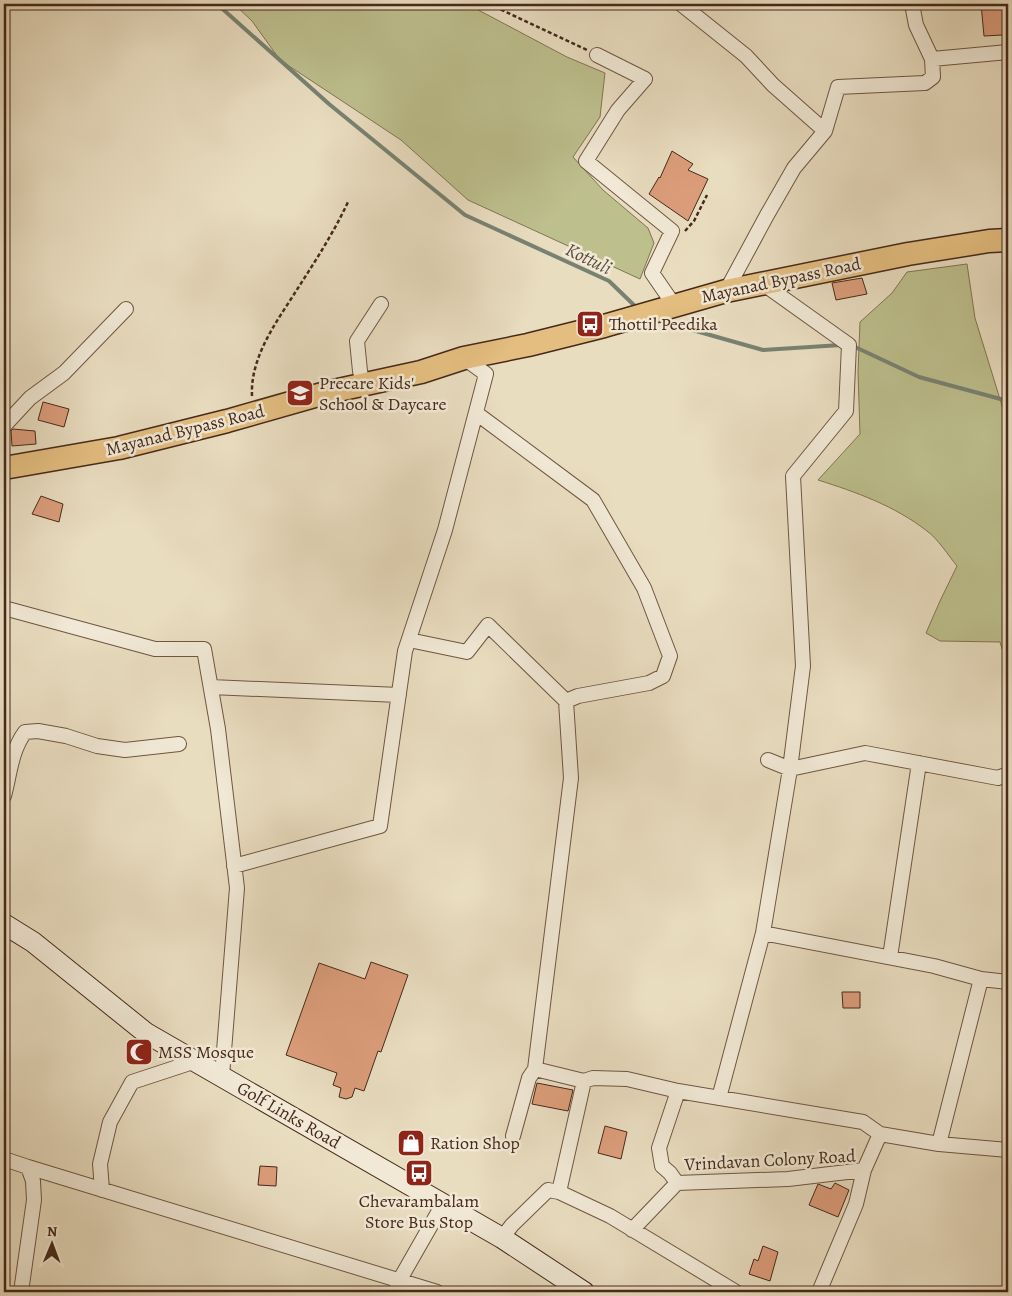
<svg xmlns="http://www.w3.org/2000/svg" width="1012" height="1296" viewBox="0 0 1012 1296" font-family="Alegreya,serif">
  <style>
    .green { fill: #bdbf8d; stroke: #827453 }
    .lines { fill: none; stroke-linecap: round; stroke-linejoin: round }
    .stream { stroke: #788272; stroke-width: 4 }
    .building { fill: #dc9d7b; stroke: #462919 }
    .street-casing { stroke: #6f5643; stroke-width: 16 }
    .secondary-casing { stroke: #462919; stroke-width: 22 }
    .primary-casing { stroke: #462919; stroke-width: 25 }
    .path { stroke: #462919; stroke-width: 2.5; stroke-dasharray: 4 2.5; stroke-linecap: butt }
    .street { stroke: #f1e9d6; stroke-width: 14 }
    .secondary { stroke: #f1e9d6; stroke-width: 20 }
    .primary { stroke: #e4be80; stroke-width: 22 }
    .labels { text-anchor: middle; stroke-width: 5; stroke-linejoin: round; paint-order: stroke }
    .street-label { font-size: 18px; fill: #462919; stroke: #f1e9d6 }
    .poi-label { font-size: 18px; fill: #462919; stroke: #f1e9d6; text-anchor: start }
    .water-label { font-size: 19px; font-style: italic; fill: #5b4e3e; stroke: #f1e9d6 }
  </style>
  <rect width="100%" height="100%" fill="#e9ddc0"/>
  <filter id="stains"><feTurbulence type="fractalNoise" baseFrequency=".004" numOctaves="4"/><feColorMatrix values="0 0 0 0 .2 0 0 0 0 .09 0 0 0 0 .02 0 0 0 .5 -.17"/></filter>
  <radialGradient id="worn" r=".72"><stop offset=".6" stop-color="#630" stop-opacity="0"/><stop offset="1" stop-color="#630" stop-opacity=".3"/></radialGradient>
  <path class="green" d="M234,4H467L567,57L605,73L600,117L573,157L603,190L648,228L654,243L640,279L468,200L401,140L280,60L252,21Z
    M967,264L975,318L1007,422H1008V669L1000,642L940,641L926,633L940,601L957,566C948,555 938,539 927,531C895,506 856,492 818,480L860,434L858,372L860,322L892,293L907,272Z"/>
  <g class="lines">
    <path class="stream" d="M217,4L329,104L465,215L609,281L637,308
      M657,320L763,350L841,345
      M853,346L919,377L1008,401"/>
  </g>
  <path class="building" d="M981,4H1003V35L984,36Z
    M672,151L693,164L688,170L708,179L688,221L649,194L659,177L660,178Z
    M862,278L867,294L836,300L832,283Z
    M43,402L69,409L64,427L38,420Z
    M13,429L35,431L36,444L12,446L11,431Z
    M41,496L63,504L59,522L32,514Z
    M371,962L408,975L381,1052L378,1051L364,1091L355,1088L352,1097L346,1099L339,1097L341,1088L333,1085L337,1073L286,1055L319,963L365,979Z
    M842,992H860V1008H843Z
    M537,1083L573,1090L568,1111L532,1104Z
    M605,1126L627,1132L621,1159L598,1153Z
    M260,1166L277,1167L276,1186L258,1185Z
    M835,1183L849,1190L838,1217L809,1205L818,1184L831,1189Z
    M763,1246L778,1252L770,1281L749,1274L754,1259L758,1261Z"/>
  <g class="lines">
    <g class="street-casing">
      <path id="street" d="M681,4L746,56L773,85L825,131
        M597,55L645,79L618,110L586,161L672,231L652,273L674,305
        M932,59L1008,52
        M726,291L767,215L794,168L825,131L838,87L925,83L933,77L932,59L916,25L912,4
        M363,384L360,371L357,341L381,304
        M476,413L593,500L644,588L670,656L663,676L649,683L578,696L566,701L571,778L535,1069L529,1078L513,1136
        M4,426L30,398L64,373L126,309
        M4,608L155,649H204L218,729L237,888L222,1076
        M409,640L467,652L488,625L566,701
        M211,687L399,695
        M768,760L790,769L865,753L998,778L1008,774
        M4,796C10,774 11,751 25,732L38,731L66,736L97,746L125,750L179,744
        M234,866L380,826L405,651L445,530L486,374L464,358
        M763,933L934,966L981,979
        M890,957L919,763
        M535,1069L584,1081L593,1078L627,1079L678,1091L863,1122L880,1134L864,1170
        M719,1098L763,933L790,769L803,666L793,476L846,411L849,345L762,283
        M880,1134L939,1144L981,979L1008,982
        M939,1144L1008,1150
        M4,1159L28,1167L33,1181L34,1200L21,1292
        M28,1167L437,1292
        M677,1183L670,1173L662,1166L659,1148L678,1091
        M102,1190L100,1164L110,1122L132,1082L196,1061
        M559,1192L584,1081
        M632,1230L677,1183L788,1179L864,1170L856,1204L819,1292
        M502,1238L512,1225L548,1190L559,1192L610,1216L736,1292
        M396,1292L399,1281L443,1204"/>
    </g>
    <g class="secondary-casing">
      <path id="secondary" d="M4,924L33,942L146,1033L502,1238L584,1292"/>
    </g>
    <g class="primary-casing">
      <path id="primary" d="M4,468L119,448L227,421L329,392L421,372L464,358L528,345L604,326L726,291L908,254L989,241L1008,240"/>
    </g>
    <path class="path" d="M489,4L587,50
      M685,231L694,221L707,195
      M252,396C250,356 278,320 298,288C316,260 334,232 348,202"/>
    <use href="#street" class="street"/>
    <use href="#secondary" class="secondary"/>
    <use href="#primary" class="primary"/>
  </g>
  <defs>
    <g id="bus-square" transform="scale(1.4375)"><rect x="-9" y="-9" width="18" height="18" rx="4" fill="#8f2418" stroke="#f1e9d6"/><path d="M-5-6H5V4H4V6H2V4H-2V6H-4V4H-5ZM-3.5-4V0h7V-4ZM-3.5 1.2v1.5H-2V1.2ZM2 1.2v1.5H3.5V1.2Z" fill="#fff"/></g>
    <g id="school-square" transform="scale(1.4375)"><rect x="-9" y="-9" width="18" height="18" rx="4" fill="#8f2418" stroke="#f1e9d6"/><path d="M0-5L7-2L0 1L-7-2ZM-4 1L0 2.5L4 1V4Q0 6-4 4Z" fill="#fff"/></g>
    <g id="mosque-square" transform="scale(1.4375)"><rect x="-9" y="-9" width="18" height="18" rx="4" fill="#8f2418" stroke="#f1e9d6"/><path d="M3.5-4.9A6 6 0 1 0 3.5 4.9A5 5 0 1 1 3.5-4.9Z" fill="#fff"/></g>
    <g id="shop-square" transform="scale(1.4375)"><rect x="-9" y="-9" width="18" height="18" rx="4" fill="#8f2418" stroke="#f1e9d6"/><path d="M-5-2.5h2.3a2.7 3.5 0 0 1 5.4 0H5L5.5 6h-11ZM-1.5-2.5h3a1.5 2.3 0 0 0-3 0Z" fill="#fff"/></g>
  </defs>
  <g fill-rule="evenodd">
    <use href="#bus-square" x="590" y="324"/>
    <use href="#school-square" x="300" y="393"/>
    <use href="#mosque-square" x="139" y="1052"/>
    <use href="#shop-square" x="411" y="1143"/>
    <use href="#bus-square" x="419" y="1173"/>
  </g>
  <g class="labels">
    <g class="street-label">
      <text transform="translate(781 280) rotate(-12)" y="6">Mayanad Bypass Road</text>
      <text transform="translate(185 430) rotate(-14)" y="6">Mayanad Bypass Road</text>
      <text transform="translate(289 1115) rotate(30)" y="6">Golf Links Road</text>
      <text transform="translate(770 1160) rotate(-3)" y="6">Vrindavan Colony Road</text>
    </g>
    <g class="poi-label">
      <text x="609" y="330">Thottil Peedika</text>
      <text x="319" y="389">Precare Kids'<tspan x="319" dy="21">School &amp; Daycare</tspan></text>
      <text x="158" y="1058">MSS Mosque</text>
      <text x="430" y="1149">Ration Shop</text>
      <text x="419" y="1207" text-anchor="middle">Chevarambalam<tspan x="419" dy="21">Store Bus Stop</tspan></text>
    </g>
    <g class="water-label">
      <text transform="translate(589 258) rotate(26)" y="7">Kottuli</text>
    </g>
  </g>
  <rect width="1012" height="1296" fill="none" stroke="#e9ddc0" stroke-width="20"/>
  <rect x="5" y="5" width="1002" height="1286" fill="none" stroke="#462919" stroke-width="2.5"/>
  <rect x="10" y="10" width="992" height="1276" fill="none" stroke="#462919"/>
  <g transform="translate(52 1244) rotate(1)" stroke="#f1e9d6" stroke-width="4" paint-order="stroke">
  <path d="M0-4L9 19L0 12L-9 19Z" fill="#462919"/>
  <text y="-8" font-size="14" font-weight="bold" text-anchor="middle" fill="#462919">N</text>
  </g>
  <rect width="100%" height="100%" filter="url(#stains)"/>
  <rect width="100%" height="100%" fill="url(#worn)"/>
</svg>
